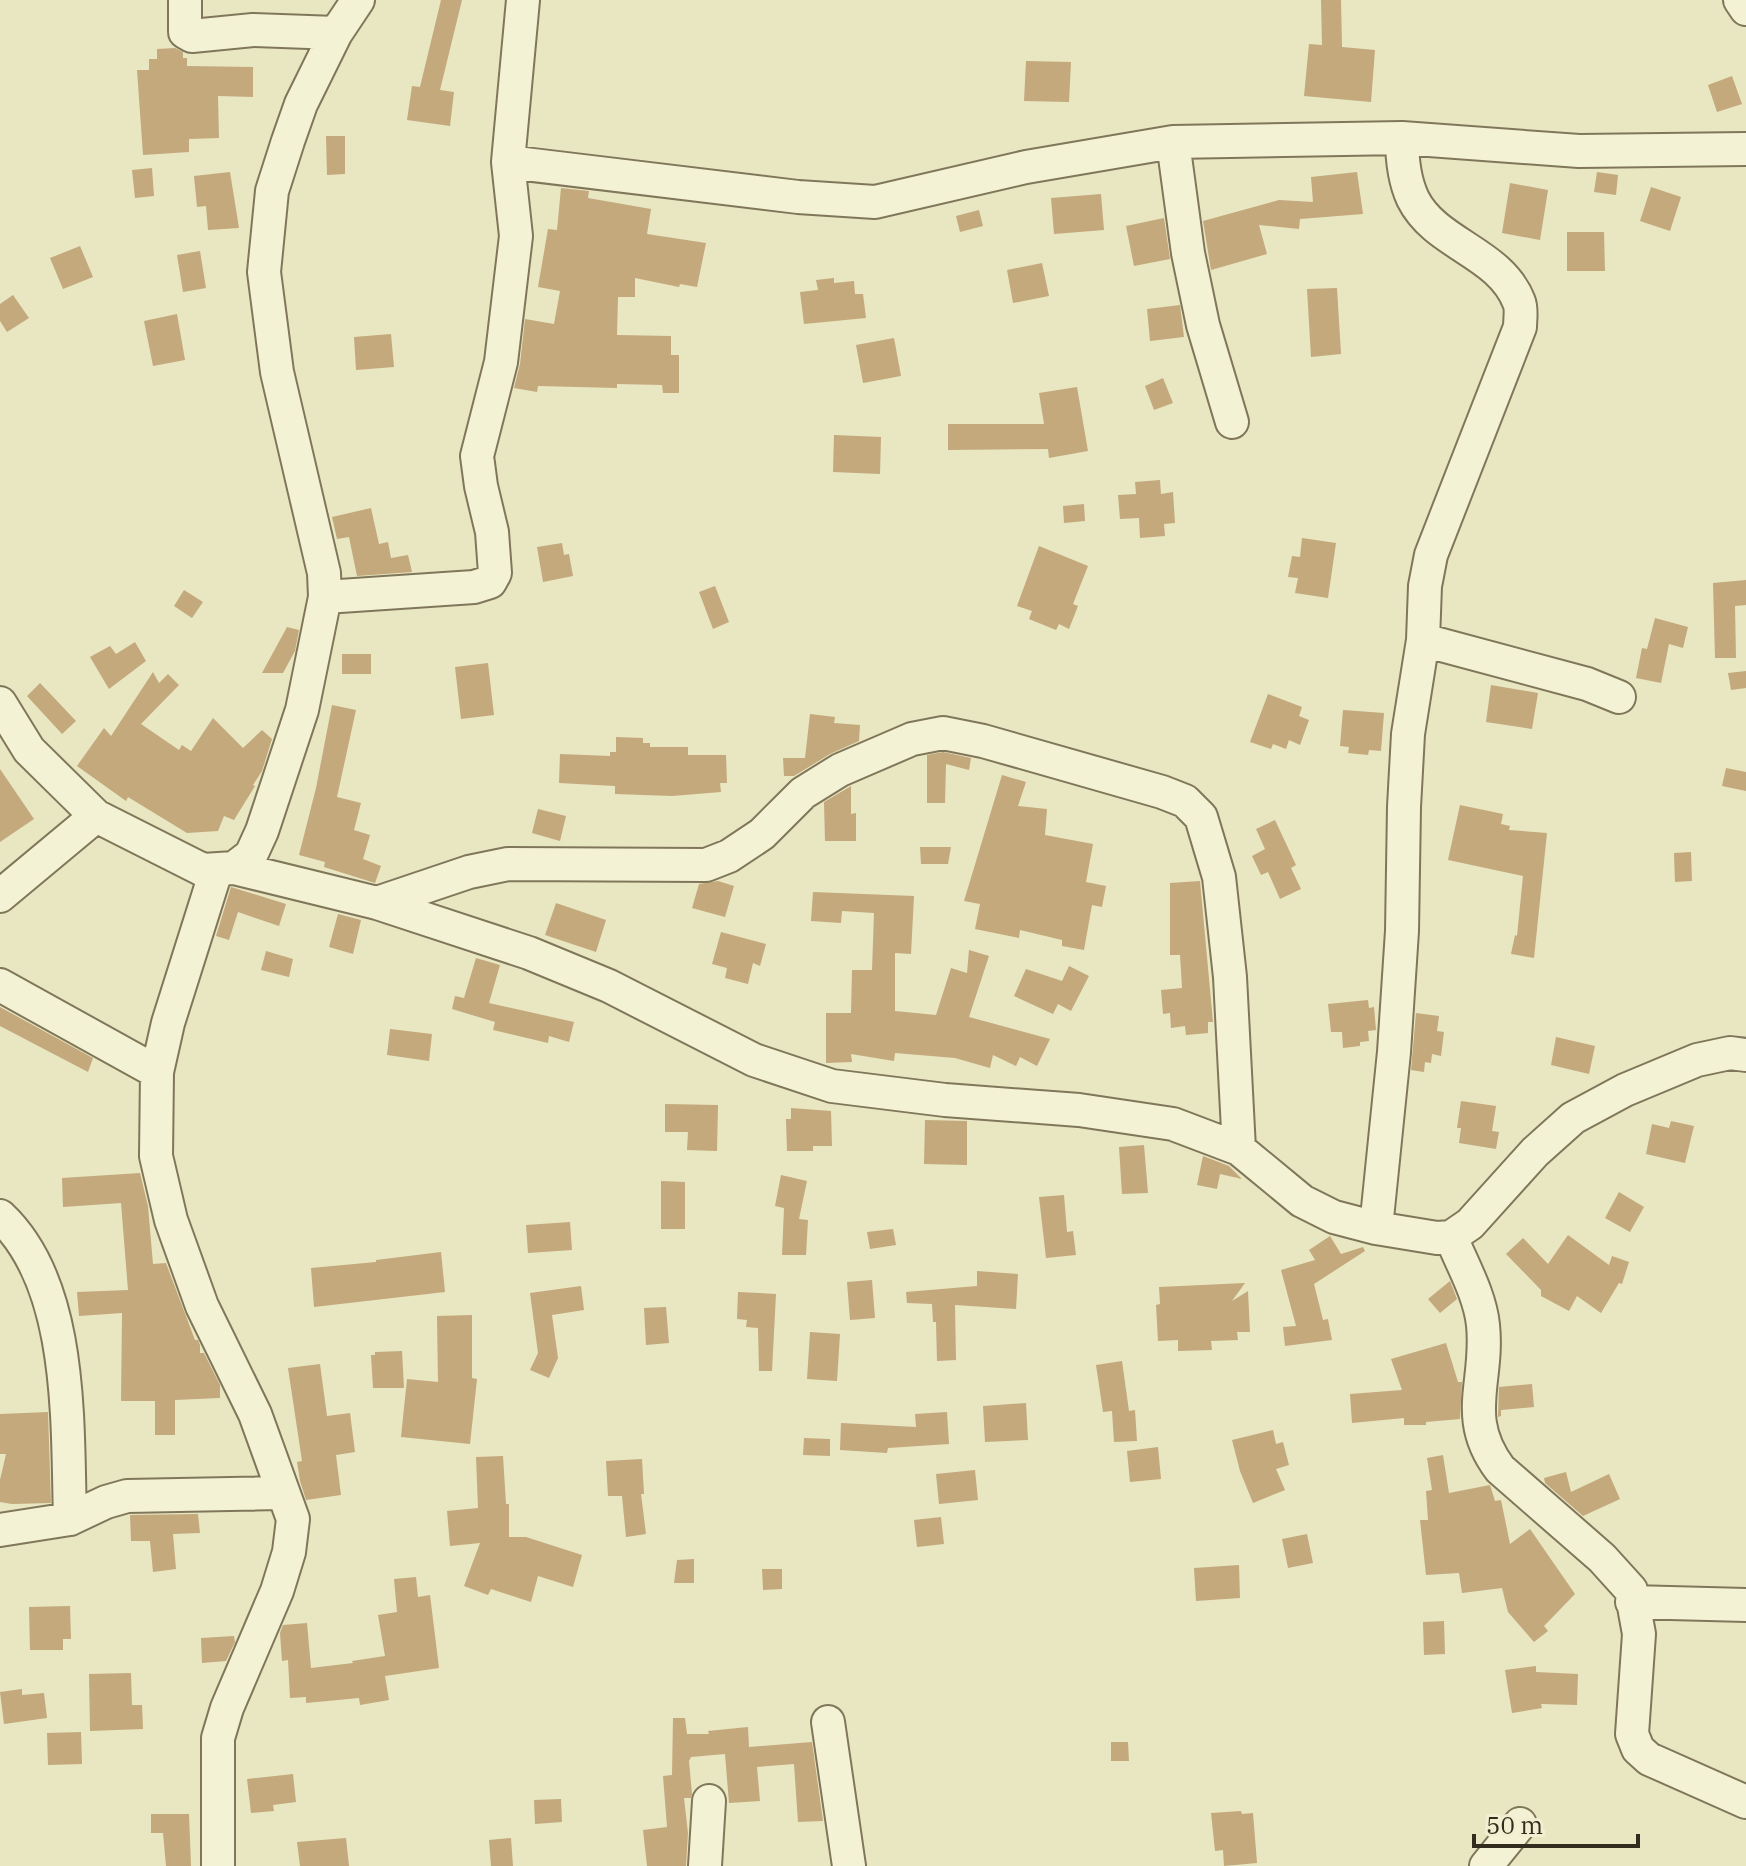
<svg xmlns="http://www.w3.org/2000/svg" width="1746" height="1866" viewBox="0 0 1746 1866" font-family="'IBM Plex Serif',serif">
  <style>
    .building { fill: #c3a97c }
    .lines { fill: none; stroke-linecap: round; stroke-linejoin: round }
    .minor-casing { stroke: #80775b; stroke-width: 36 }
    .minor { stroke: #f4f2d4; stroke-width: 32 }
  </style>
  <rect width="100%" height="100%" fill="#e9e6c2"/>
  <path class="building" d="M441,0H462L440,90L454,92L450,126L407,120L412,86L420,87Z
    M1321,0H1341L1342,47L1375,50L1371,102L1304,96L1309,44L1322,45Z
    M175,48L183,52V58H187V66L253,67V97L218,96L219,138L189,139V152L143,155L137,70H149V59H157V49Z
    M1026,61L1071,62L1069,102L1024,101Z
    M1732,76L1742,104L1717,112L1708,85Z
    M326,136H345V174L327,175Z
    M152,168L154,196L135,198L132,170Z
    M230,172L239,228L208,230L206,206L197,207L194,176Z
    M1357,172L1363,214L1300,219L1299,229L1259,225L1267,254L1211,270L1203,221L1279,200L1313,202L1311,177Z
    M1597,172L1618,175L1616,195L1594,192Z
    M1510,183L1548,190L1540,240L1502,233Z
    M1651,187L1681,197L1670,231L1640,221Z
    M561,188L589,191L588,198L651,209L647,234L706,243L697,287L680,284L679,287L635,278V297H618L617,335L671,336V355H679V393H663L662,385L617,384V388L538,386L537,392L514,388L520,364L525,319L554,324L560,291L538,287L548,229L557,230Z
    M1101,194L1104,230L1054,234L1051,198Z
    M979,210L983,226L960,232L956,216Z
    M1164,218L1170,259L1134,266L1126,226Z
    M1567,232H1604L1605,271H1567Z
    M80,246L93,277L63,289L50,258Z
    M200,251L206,288L183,292L177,255Z
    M1042,263L1049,296L1013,303L1007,270Z
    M834,278V283L854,281L855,294H863L866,318L804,324L800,292L818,290L816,280Z
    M1337,288L1341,354L1311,357L1307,289Z
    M13,295L29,318L7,332L0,321V304Z
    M1180,305L1184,337L1150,341L1147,309Z
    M177,314L185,360L153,366L144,321Z
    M391,334L394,367L356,370L354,337Z
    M894,338L901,376L863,383L856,345Z
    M1163,378L1173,403L1154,410L1145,386Z
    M1077,387L1088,451L1049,458L1048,449L948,450V424H1044L1039,393Z
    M834,435L881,437L880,474L833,472Z
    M1160,480L1161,494L1173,492L1175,523L1164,524L1165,536L1140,538L1139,518L1120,519L1118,495L1136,494L1135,482Z
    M1084,504L1085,521L1064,523L1063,506Z
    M371,508L379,544L388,542L391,558L408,555L412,572L357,576L349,537L337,539L332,517Z
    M1302,538L1336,543L1328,598L1295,593L1298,578L1288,577L1292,556L1300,557Z
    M562,543L564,555L569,554L573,576L543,582L537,547Z
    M1039,546L1088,566L1073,604L1078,606L1069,629L1059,624L1056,630L1029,619L1032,611L1017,606Z
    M1746,580V605L1735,606L1736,658H1715L1713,583Z
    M715,586L729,622L713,629L699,592Z
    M184,590L203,602L192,618L174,606Z
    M1655,618L1688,627L1683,648L1669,644L1661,683L1636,678L1642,648L1647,649Z
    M287,627L299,630L295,651L283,673H262Z
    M135,642L146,661L109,689L90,657L110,646L116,654Z
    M342,654H371V674H342Z
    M488,663L494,715L461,719L455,667Z
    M1746,671V688L1731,690L1728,673Z
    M153,672L159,683L168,674L179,685L141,724L179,750L182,745L191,751L213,718L243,748L262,730L272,739L262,771L253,785L255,786L234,820L224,816L218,831L187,833L128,797L126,801L77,766L104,728L111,736Z
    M40,683L76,721L62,734L27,696Z
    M1491,685L1538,693L1532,729L1486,722Z
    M1268,694L1302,707L1299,716L1309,720L1300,745L1289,740L1286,749L1273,744L1271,749L1250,742Z
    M332,705L356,710L337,797L361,803L354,830L370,835L363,859L381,866L375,883L324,867L325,862L299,855L316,788Z
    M1343,710L1384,713L1381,751L1369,750L1368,755L1348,753L1349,747L1340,746Z
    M810,714L835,717L834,723L860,725L859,741L830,754L794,776H784L783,758H805Z
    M616,737L643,738V743H650V747H688V755H726L727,783H720L721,792L672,796L615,794V786L559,783L560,754L610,756V752H616Z
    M943,752L971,758L969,770L946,764L945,803H927V755Z
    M1726,768L1746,772V791L1722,786Z
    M0,769L34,819L0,842Z
    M1002,775L1026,782L1018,806L1047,809L1045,835L1093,844L1086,882L1106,886L1102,907L1092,905L1084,950L1062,946V940L1020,930L1019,938L975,929L980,904L964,901Z
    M851,786V814L856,813V841H825L824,802Z
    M1460,805L1503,814L1501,824L1510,826L1509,830L1547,833L1534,958L1511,954L1515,935L1517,936L1523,876L1448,860Z
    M538,809L566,816L560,841L532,833Z
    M1275,820L1296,865L1291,868L1301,889L1280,899L1268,872L1261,875L1252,856L1265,849L1256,829Z
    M920,847H951L948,864H921Z
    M1691,852L1692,881L1675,882L1674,853Z
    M718,881L734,886L725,917L692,908L699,884Z
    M1200,881L1213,1022H1208V1033L1186,1035L1185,1026L1171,1028L1170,1013L1163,1014L1161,990L1182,988L1180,955H1170V883Z
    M231,887L286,904L279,926L238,912L229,940L216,936Z
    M813,892L914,896L911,954L895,953V1011L936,1015L951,968L967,973L969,950L989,956L969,1017L1050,1039L1037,1066L1020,1057L1016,1066L993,1055L990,1068L955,1058L895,1053L894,1061L851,1054L852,1062L826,1063V1013H851L852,970H872L874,913L842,911L841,923L811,921Z
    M556,903L606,920L596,952L545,935Z
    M338,914L361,920L353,954L329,947Z
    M721,932L766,944L760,966L753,963L748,984L725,978L727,968L712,964Z
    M266,951L293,959L289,977L261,970Z
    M476,958L500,965L489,1003L574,1022L569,1042L549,1036L548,1043L493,1030L495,1022L452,1009L455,996L464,998Z
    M1069,966L1089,976L1071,1011L1058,1004L1053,1014L1014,996L1026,969L1062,981Z
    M1368,1000L1369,1008L1374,1007L1376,1030L1368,1031L1369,1041L1360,1042V1046L1343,1048L1342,1032H1331L1328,1004Z
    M0,1007L93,1058L88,1072L0,1026Z
    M1416,1013L1439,1016L1437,1031L1444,1032L1441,1056L1432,1054L1431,1063L1425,1062L1424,1072L1411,1070Z
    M390,1029L432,1034L429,1061L387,1055Z
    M1556,1037L1595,1046L1589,1074L1551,1065Z
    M1461,1101L1496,1106L1492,1131L1499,1132L1496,1149L1459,1143L1461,1128H1457Z
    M665,1104L718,1105L717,1151L687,1150L688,1132H665Z
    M791,1108L831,1111L832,1146H813V1151H787L786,1119H791Z
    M925,1120L967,1121V1165L924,1164Z
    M1671,1121L1694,1126L1685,1163L1646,1154L1652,1124L1669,1128Z
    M1144,1145L1148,1193L1122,1194L1119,1147Z
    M1203,1156L1229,1166L1242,1179L1220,1174L1217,1189L1197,1185Z
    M140,1173L148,1206L153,1264L166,1263L195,1340H198L200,1345V1353H204L220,1385V1398L175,1400V1435H155V1401H121L122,1313L79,1316L77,1292L128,1290L121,1203L63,1207L62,1178Z
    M781,1175L807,1181L799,1219L808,1220L806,1255H782L784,1208L775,1206Z
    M661,1181L685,1182V1229H661Z
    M1619,1192L1644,1207L1630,1232L1605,1218Z
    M1064,1195L1067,1232L1073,1231L1076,1255L1046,1258L1039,1197Z
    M570,1222L572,1250L528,1253L526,1225Z
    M893,1229L896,1245L870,1249L867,1232Z
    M1568,1235L1609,1265L1612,1256L1629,1262L1622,1284L1619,1283L1601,1313L1577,1296L1569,1311L1541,1296V1290L1506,1254L1523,1238L1548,1264Z
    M1330,1236L1341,1254L1363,1247L1365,1251L1314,1284L1323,1320L1328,1319L1332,1340L1285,1346L1283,1327L1296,1326L1281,1270L1315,1260L1309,1250Z
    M441,1252L445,1292L314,1307L311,1268L376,1262V1260Z
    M977,1271L1018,1274L1016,1309L955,1305L956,1360L937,1361L936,1322H933L932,1304L907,1303L906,1292L977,1286Z
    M872,1280L875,1318L850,1320L847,1282Z
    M1450,1281L1457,1299L1440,1313L1428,1299Z
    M1245,1283L1232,1301L1248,1291L1250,1332H1237L1238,1340L1211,1341L1212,1350L1178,1351V1340L1158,1341L1156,1305L1160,1304L1159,1287Z
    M581,1286L584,1310L552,1315L558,1358L549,1378L530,1370L538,1353L530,1293Z
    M738,1292L776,1294L772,1371H759L758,1328L746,1327L747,1320L737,1319Z
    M666,1307L669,1343L646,1345L644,1308Z
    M472,1315V1378L477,1379L470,1444L401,1437L407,1379L438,1382L437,1316Z
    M810,1332L840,1334L837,1381L807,1379Z
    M1446,1343L1458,1382H1462L1460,1419L1426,1422V1425H1404V1418L1352,1423L1350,1394L1402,1390L1391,1359Z
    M402,1351L404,1388H373L371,1355H375V1352Z
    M1122,1361L1129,1411L1135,1410L1137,1441L1114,1442L1112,1411L1103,1412L1096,1365Z
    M320,1364L327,1416L350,1413L355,1452L336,1455L341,1495L306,1500L300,1481L297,1462L302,1461L288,1368Z
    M1532,1384L1534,1407L1501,1410V1416L1498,1417L1499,1387Z
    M1026,1403L1028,1440L985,1442L983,1406Z
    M48,1412L51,1503L12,1504L0,1502V1480L6,1454H0V1414Z
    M947,1412L949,1444L888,1448L887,1453L840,1450L841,1423L916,1427L915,1414Z
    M1273,1430L1276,1444L1283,1442L1289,1465L1276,1469L1285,1490L1253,1503L1240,1471L1232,1440Z
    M804,1438L830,1439V1456L803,1455Z
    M1158,1447L1161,1479L1130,1482L1127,1451Z
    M1443,1455L1449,1493L1490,1485L1495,1501L1501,1500L1510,1544L1530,1529L1575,1594L1544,1626L1548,1631L1534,1642L1508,1612L1502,1588L1462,1593L1459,1573L1426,1575L1420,1520H1428L1426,1491L1432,1490L1427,1458Z
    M503,1456L506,1504H509V1537H526L582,1555L573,1587L538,1576L531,1602L491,1589L488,1595L464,1586L480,1543L450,1546L447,1511L478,1508L476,1457Z
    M642,1459L644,1494H641L646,1534L626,1537L622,1496H608L606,1461Z
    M975,1470L978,1500L939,1504L936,1474Z
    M1566,1472L1571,1492L1609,1474L1620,1499L1583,1516L1545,1483L1544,1478Z
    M198,1514L200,1533L173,1534L176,1569L153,1572L150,1541H131L130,1515Z
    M941,1517L944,1544L917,1547L914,1520Z
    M1307,1534L1313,1563L1288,1568L1282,1539Z
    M694,1559V1583H674L677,1560Z
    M1239,1565L1240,1598L1196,1601L1194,1568Z
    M762,1569H782V1589L763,1590Z
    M416,1577L418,1597L430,1595L439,1668L385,1676L389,1700L360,1705L359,1698L306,1703V1697L290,1698L288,1660L282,1661L280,1633L283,1625L307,1623L311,1668L353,1663L352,1661L385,1656L378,1615L397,1612L394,1579Z
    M70,1606L71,1639H63V1650H30L29,1607Z
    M1444,1621L1445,1654L1424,1655L1423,1622Z
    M234,1636L235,1642L226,1661L202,1663L201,1638Z
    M1536,1666V1672L1578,1674L1577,1705L1541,1704L1542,1708L1512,1713L1505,1670Z
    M131,1673L132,1705H142L143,1729L90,1731L89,1674Z
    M22,1689V1695L44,1693L47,1718L4,1724L0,1692Z
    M673,1718H685L687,1734H709L708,1731L748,1727L749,1747L812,1742L823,1821L798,1822L794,1764L757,1767L760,1801L729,1803L725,1754L691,1757L689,1761L692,1794L691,1798H684L688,1833L686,1866H647L643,1830L667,1827L663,1776L672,1775Z
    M81,1732L82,1764L48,1765L47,1733Z
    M1111,1742H1128L1129,1761H1111Z
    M293,1774L296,1802L273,1805L274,1811L251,1813L247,1779Z
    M561,1799L562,1822L535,1824L534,1800Z
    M1241,1811L1242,1814L1253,1813L1257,1863L1224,1866L1223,1850L1215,1851L1211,1813Z
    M151,1814H189L191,1866H166L163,1833H151Z
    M346,1838L349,1866H300L297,1842Z
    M511,1838L513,1866H491L489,1840Z"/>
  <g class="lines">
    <g class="minor-casing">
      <path id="minor" d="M185,0V32L192,36L253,30L336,33
        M1740,0L1746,9
        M1402,138C1402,159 1404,180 1413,199C1436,245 1500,252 1519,302C1522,309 1520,320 1520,327L1431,555L1425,586L1423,640
        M1173,142L1188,253L1203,325L1232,422
        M508,162L798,197L875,202L1026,167L1173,142L1402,138L1579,151L1746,149
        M325,597L474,587L490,582L495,573L492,532L481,486L477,456L501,362L516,236L508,162L523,0
        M0,703L29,750L96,816L203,870L234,868L251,855L262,831L302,710L325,597L324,573L277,372L264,272L272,191L288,141L301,104L336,33L358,0
        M234,868L377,903L529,953L609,986L754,1060L832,1086L945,1100L1079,1110L1173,1124L1239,1149L1302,1201L1334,1217L1376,1228L1437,1238L1451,1237L1470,1224L1535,1152L1573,1118L1625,1090L1697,1060L1730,1053L1746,1055
        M216,871L168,1023L157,1072L156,1156L171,1220L202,1306L255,1414L293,1519L289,1552L277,1591L227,1708L218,1738V1866
        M0,896L96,816
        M377,903L469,872L508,864L706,865L729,856L762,834L803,793L840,770L912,739L943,733L983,741L1162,792L1185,801L1201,817L1219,877L1230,977L1239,1149
        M0,985L157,1072
        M0,1216C74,1285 67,1425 70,1519
        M1376,1228L1394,1052L1402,931L1404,807L1408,734L1423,640L1587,684L1619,697
        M1451,1237C1462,1264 1480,1295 1483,1325C1489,1382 1461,1417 1500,1469L1602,1558L1631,1590L1639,1634L1632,1734L1638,1749L1649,1759L1746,1802
        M0,1530L70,1519L106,1502L127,1496L283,1493
        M1632,1602L1746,1605
        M828,1722L849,1866
        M705,1866L709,1801
        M1486,1866L1520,1824"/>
    </g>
    <use href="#minor" class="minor"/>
  </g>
  <path d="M1474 1834v12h164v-12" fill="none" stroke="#322c1e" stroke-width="4"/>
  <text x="1486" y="1834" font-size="24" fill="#322c1e" stroke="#f1efd1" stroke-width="6" paint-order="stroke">50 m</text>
</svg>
